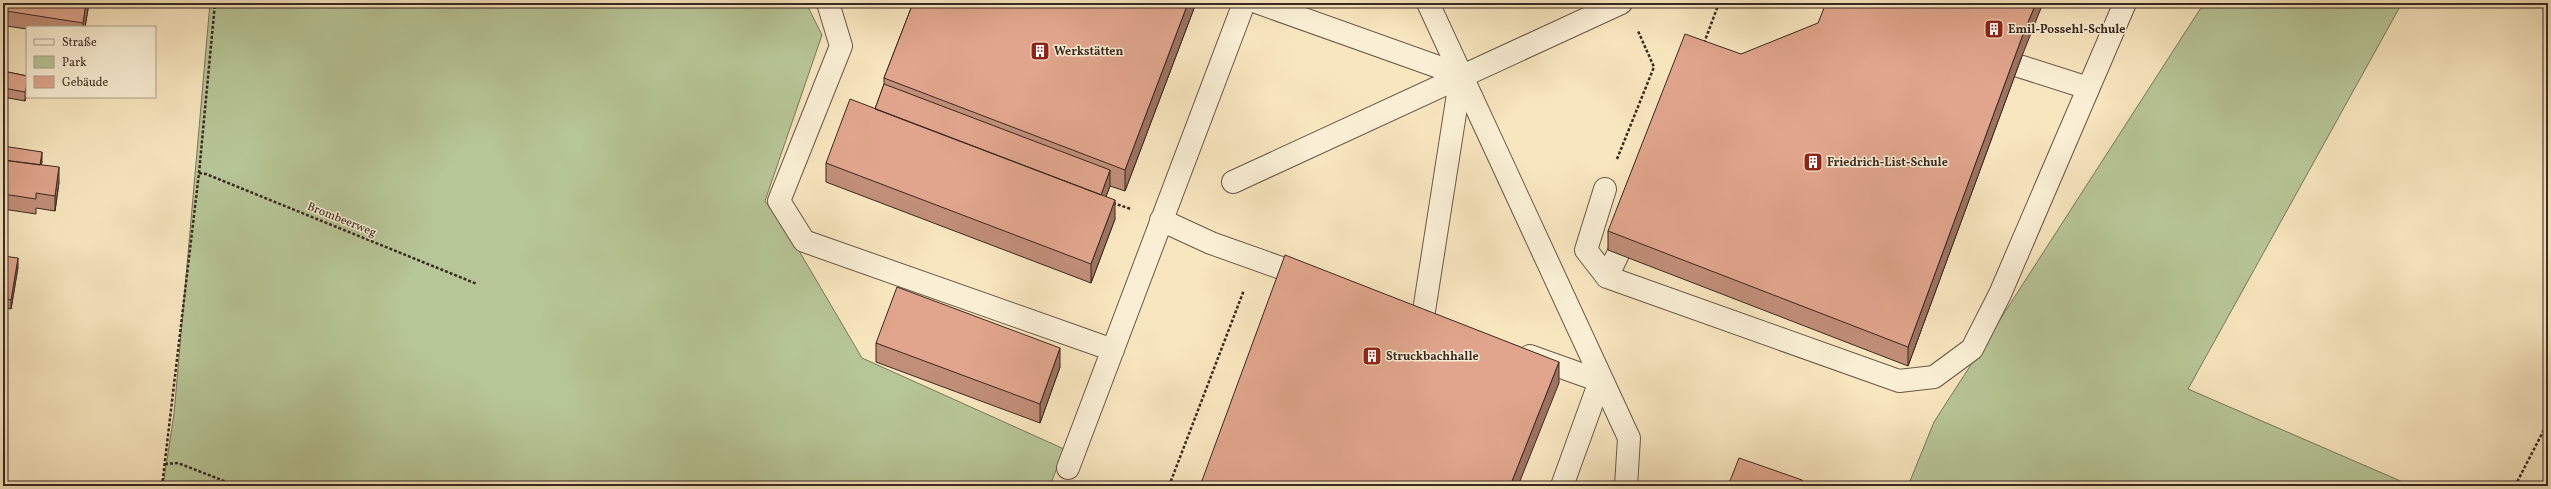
<svg xmlns="http://www.w3.org/2000/svg" width="2551" height="489" viewBox="0 0 2551 489" font-family="Vollkorn,serif">
  <style>
    .green { fill: #b7c697; stroke: #78785c }
    .lines { fill: none; stroke-linecap: round; stroke-linejoin: round }
    .lane-casing { stroke: #6a5848; stroke-width: 24 }
    .street-casing { stroke: #6a5848; stroke-width: 24 }
    .path { stroke: #3a2921; stroke-width: 2.5; stroke-dasharray: 3 2; stroke-linecap: butt }
    .lane { stroke: #faefd5; stroke-width: 22 }
    .street { stroke: #faefd5; stroke-width: 22 }
    .wall { fill: #c18e78; stroke: #3a2921 }
    .shaded-wall { fill: #9d7462; stroke: #3a2921 }
    .building { fill: #e0a58c; stroke: #3a2921 }
    .labels { text-anchor: middle; stroke-width: 3; stroke-linejoin: round; paint-order: stroke }
    .poi-label { font-size: 12px; font-weight: bold; fill: #3a2921; stroke: #faefd5; text-anchor: start }
    .street-label { font-size: 12px; fill: #3a2921; stroke: #faefd5 }
  </style>
  <rect width="100%" height="100%" fill="#f8e6bf"/>
  <filter id="stains"><feTurbulence type="fractalNoise" baseFrequency=".005" numOctaves="4"/><feColorMatrix values="0 0 0 0 .2 0 0 0 0 .09 0 0 0 0 .02 0 0 0 .5 -.17"/></filter>
  <radialGradient id="worn" r=".72"><stop offset=".6" stop-color="#630" stop-opacity="0"/><stop offset="1" stop-color="#630" stop-opacity=".3"/></radialGradient>
  <path class="green" d="M210,3H806L822,35L765,201L795,244L862,358L1064,449L1050,486H163L174,414Z
    M2204,3H2402L2188,389L2412,486H1908L1934,422Z"/>
  <g class="lines">
    <g class="lane-casing">
      <path id="lane" d="M828,3L841,46L779,201L804,241L1113,350
        M1259,3L1461,75
        M2019,66L2088,88
        M1233,182L1621,3
        M1605,189L1586,250L1607,277L1899,381L1934,377L1972,349L2000,294L2125,3
        M1161,220L1211,243L1309,278
        M1607,277L1618,254
        M1421,330L1461,75
        M1530,356L1600,381L1562,486
        M1068,468L1244,3"/>
    </g>
    <g class="street-casing">
      <path id="street" d="M1428,3L1629,438L1626,486"/>
    </g>
    <path class="path" d="M1704,43L1719,3
      M2546,57L2548,72
      M1617,159L1654,67L1638,31
      M199,173L206,174L477,284
      M1113,203L1131,209
      M165,464L178,463L237,486
      M162,486L199,173L215,3
      M1169,486L1244,290
      M2515,486L2548,422"/>
    <use href="#lane" class="lane"/>
    <use href="#street" class="street"/>
  </g>
  <path class="wall" d="M89,3L85,27H27V29L6,26V11Z
    M913,3H1196L1125,191L1110,186L1106,196L1115,219L1091,283L826,182V163L875,109L884,84V78Z
    M1741,54L2022,56L1908,366L1608,250V231Z
    M3,71L27,76V93L25,101L3,97Z
    M3,146L42,161L41,165L59,182L55,211L36,208V214L3,209Z
    M3,256L18,267L11,309L3,307Z
    M876,343L1060,367L1040,423L876,362Z"/>
  <path class="shaded-wall" d="M86,3H89L85,27H83V23Z
    M1188,3H1196L1125,191V170Z
    M2036,3H2043L2022,56L1908,366V347L2022,37Z
    M27,84V93L25,101V92Z
    M42,152V161L39,180V171Z
    M59,167V182L55,211V196Z
    M1110,170V186L1100,213V198Z
    M1115,200V219L1091,283V264Z
    M18,258V267L11,309V300Z
    M1060,348V367L1040,423V404Z
    M1559,362V383L1518,486H1510Z
    M1802,480V486H1800Z"/>
  <path class="building" d="M7,3H86L83,23L6,11Z
    M913,3H1188L1125,170L884,78Z
    M1826,3H2036L2022,37L1908,347L1608,231L1685,34L1741,54L1818,23Z
    M3,71L27,76V84L25,92L3,88Z
    M884,84L1110,170L1101,195L875,109Z
    M850,99L1115,200L1091,264L826,163Z
    M3,146L42,152L40,165L3,160Z
    M3,160L59,167L55,196L36,193V199L3,194Z
    M1285,255L1559,362L1510,486H1200Z
    M3,256L18,258L11,300L3,298Z
    M897,287L1060,348L1040,404L876,343Z
    M1739,458L1802,480L1800,486H1728Z"/>
  <defs>
    <g id="building-square" transform="scale(1)"><rect x="-9" y="-9" width="18" height="18" rx="4" fill="#8f2418" stroke="#faefd5"/><path d="M-4-6H4V6H1V3H-1V6H-4ZM-2.5-4.3h1.7v1.8h-1.7ZM.8-4.3h1.7v1.8H.8ZM-2.5-1h1.7V.8h-1.7ZM.8-1h1.7V.8H.8Z" fill="#fff"/></g>
  </defs>
  <g fill-rule="evenodd">
    <use href="#building-square" x="1994" y="29"/>
    <use href="#building-square" x="1040" y="51"/>
    <use href="#building-square" x="1813" y="162"/>
    <use href="#building-square" x="1372" y="356"/>
  </g>
  <g class="labels">
    <g class="poi-label">
      <text x="2008" y="33">Emil-Possehl-Schule</text>
      <text x="1054" y="55">Werkstätten</text>
      <text x="1827" y="166">Friedrich-List-Schule</text>
      <text x="1386" y="360">Struckbachhalle</text>
    </g>
    <g class="street-label">
      <text transform="translate(342 219) rotate(22)" y="4">Brombeerweg</text>
    </g>
  </g>
  <rect width="2551" height="489" fill="none" stroke="#f8e6bf" stroke-width="16"/>
  <rect x="4" y="4" width="2543" height="481" fill="none" stroke="#3a2921" stroke-width="2"/>
  <rect x="8" y="8" width="2535" height="473" fill="none" stroke="#3a2921"/>
  <rect x="26" y="26" width="130" height="72" fill="#faefd5" stroke="#ada08d"/>
  <rect x="34" y="39" width="20" height="6" fill="#faefd5" stroke="#ada08d"/>
  <text x="62" y="46" font-size="12" fill="#3a2921">Straße</text>
  <rect x="34" y="56" width="20" height="12" fill="#b7c697" stroke="#ada08d"/>
  <text x="62" y="66" font-size="12" fill="#3a2921">Park</text>
  <rect x="34" y="76" width="20" height="12" fill="#e0a58c" stroke="#ada08d"/>
  <text x="62" y="86" font-size="12" fill="#3a2921">Gebäude</text>
  <rect width="100%" height="100%" filter="url(#stains)"/>
  <rect width="100%" height="100%" fill="url(#worn)"/>
</svg>
